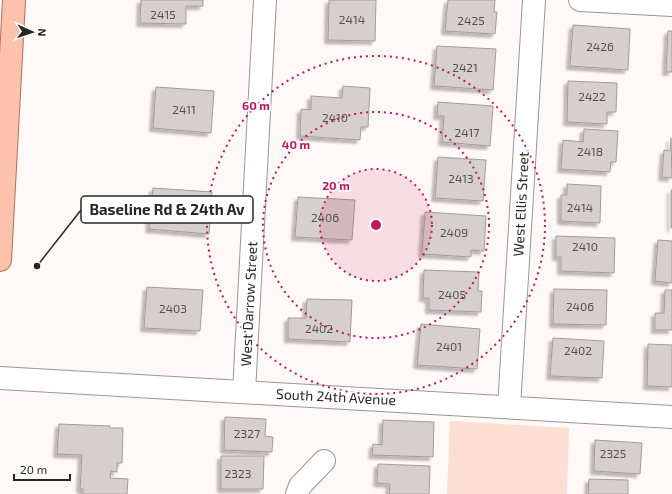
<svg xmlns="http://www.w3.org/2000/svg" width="672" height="494" viewBox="0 0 672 494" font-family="'Exo 2',sans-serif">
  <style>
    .green { fill: #fcded2 }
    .building { fill: #d5cfcd; stroke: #a29c9a; filter: url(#shadow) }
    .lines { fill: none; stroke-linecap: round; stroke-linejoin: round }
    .minor-casing { stroke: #9b9694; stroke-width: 24 }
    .major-casing { stroke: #b27159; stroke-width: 24 }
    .minor { stroke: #fff; stroke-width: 22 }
    .major { stroke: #fdc2ac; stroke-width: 22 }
    .ring { fill: none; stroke: #c2185b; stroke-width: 2; stroke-dasharray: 2 4 }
    .labels { text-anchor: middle; stroke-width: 3.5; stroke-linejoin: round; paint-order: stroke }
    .number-label { font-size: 12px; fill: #53504f }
    .street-label { font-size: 14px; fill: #282625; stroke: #fff }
    .centre { fill: #c2185b; stroke: #fff; stroke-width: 2 }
    .ring-label { font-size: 12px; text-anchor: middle; font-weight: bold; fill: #c2185b; stroke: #fff; stroke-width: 3.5; stroke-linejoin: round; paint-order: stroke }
    .leader { fill: none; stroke: #282625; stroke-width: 1.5 }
    .callout-dot { fill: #282625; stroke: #fff; stroke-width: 1.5 }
    .callout { fill: #fff; stroke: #282625; stroke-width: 1.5 }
    .callout-label { font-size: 15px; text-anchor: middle; font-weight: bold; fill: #282625 }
  </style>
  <defs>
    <filter id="shadow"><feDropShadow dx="-3.5" dy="3.5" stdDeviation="1" flood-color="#0004"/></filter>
  </defs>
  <rect width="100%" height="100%" fill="#fef8f6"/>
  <path class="green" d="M450,421L569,428L567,494H447Z"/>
  <path class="building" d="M141,0H203V6H186V24L140,23Z
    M329,0H376L375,41L328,40Z
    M448,0H495L494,12H497L495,34L445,31Z
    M573,25L630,29L628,70L570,66Z
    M668,31H672V72H666Z
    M437,46L496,49L493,90L434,86Z
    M568,81L617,83L616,112H607V124L567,122Z
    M343,86L370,88L368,127H361L360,140L300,136L301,109L311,110V96L342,98Z
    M156,87L214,91L211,133L153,128Z
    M438,102L493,106L490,146L442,142L444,116H437Z
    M584,129L618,131L616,162H611L610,172L561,169L563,140L583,142Z
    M671,138L672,178L662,177L664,150L670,151Z
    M438,157L486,160L483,201L435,198Z
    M567,184L601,186L600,223L561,221V195H567Z
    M153,188L212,192L209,234L149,229Z
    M671,190H672V228H671Z
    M298,197L355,200L352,240L295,237Z
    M425,212L486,216L484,251L471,250V257L422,254Z
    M556,236L615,238L614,273L561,271V257H556Z
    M658,240L672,241V283L655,281Z
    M424,270L479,272L478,291H482L481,312L429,310V298H423Z
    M147,287L203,290L200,331L144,328Z
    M554,289L607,290L606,325L553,324Z
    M665,290H672V330H655V313H664Z
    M307,299L352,300L350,342L288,339V318H306Z
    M421,324L480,329L477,369L417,365Z
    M553,338L604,341L602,378L550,376Z
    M648,344L672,345V387L647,386Z
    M225,417L266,419L265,436L273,437L272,452L224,450Z
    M383,420L434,422L433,457L372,455L373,444L382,445Z
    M59,424L110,426V428H123L122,463H117V472L111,471L110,478L128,479L127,494H83V489H80L82,455L57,454Z
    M595,440L642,443L640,474L594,471Z
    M221,456H264L263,489H221Z
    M378,464L430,466L429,494H389L390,484L377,483Z
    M589,479L628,480V494H588Z"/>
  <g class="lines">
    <g class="minor-casing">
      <path id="minor" d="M580,0L672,5
        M0,378L672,417
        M244,392L265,0
        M509,407L534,0
        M297,494L300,486L324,461"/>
    </g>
    <g class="major-casing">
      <path id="major" d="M0,260L14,0"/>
    </g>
    <use href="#minor" class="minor"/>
    <use href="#major" class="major"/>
  </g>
  <circle cx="376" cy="225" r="56" fill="#c2185b" fill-opacity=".12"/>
  <g class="ring">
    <circle cx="376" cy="225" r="56"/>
    <circle cx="376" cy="225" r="113"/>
    <circle cx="376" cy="225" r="169"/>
  </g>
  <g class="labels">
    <g class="number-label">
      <text x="163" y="19">2415</text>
      <text x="352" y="24">2414</text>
      <text x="471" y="25">2425</text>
      <text x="600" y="51">2426</text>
      <text x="465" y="72">2421</text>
      <text x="592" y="101">2422</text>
      <text x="184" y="114">2411</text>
      <text x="335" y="122">2410</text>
      <text x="467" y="137">2417</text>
      <text x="590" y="156">2418</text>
      <text x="461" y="183">2413</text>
      <text x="580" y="212">2414</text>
      <text x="325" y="222">2406</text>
      <text x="454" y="237">2409</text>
      <text x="585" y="251">2410</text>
      <text x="452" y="299">2405</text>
      <text x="580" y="311">2406</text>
      <text x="173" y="313">2403</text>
      <text x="319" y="333">2402</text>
      <text x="449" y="351">2401</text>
      <text x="578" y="355">2402</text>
      <text x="247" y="438">2327</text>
      <text x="613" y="458">2325</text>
      <text x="238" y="478">2323</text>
    </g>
    <g class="street-label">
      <text transform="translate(521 204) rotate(-87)" y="5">West Ellis Street</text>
      <text transform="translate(249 304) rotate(-87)" y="5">West Darrow Street</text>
      <text transform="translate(336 397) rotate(3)" y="5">South 24th Avenue</text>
    </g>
  </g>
  <circle cx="376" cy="225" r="6" class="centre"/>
  <g class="ring-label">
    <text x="256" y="110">60 m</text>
    <text x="296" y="149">40 m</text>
    <text x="336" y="190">20 m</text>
  </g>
  <path class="leader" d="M37 266L81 210"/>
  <circle class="callout-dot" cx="37" cy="266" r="4"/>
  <rect class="callout" x="81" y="196" width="172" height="27" rx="4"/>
  <g class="callout-label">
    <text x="167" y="215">Baseline Rd &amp; 24th Av</text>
  </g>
  <g transform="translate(32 32) rotate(93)" stroke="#ffffff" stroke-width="3" paint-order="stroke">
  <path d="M0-3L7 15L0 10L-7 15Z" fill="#282625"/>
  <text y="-6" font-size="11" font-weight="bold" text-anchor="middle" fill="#282625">N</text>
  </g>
  <path d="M14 474v6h56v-6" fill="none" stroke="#282625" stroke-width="2"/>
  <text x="20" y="474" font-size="12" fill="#282625" stroke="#ffffff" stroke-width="3" paint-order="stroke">20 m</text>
</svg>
